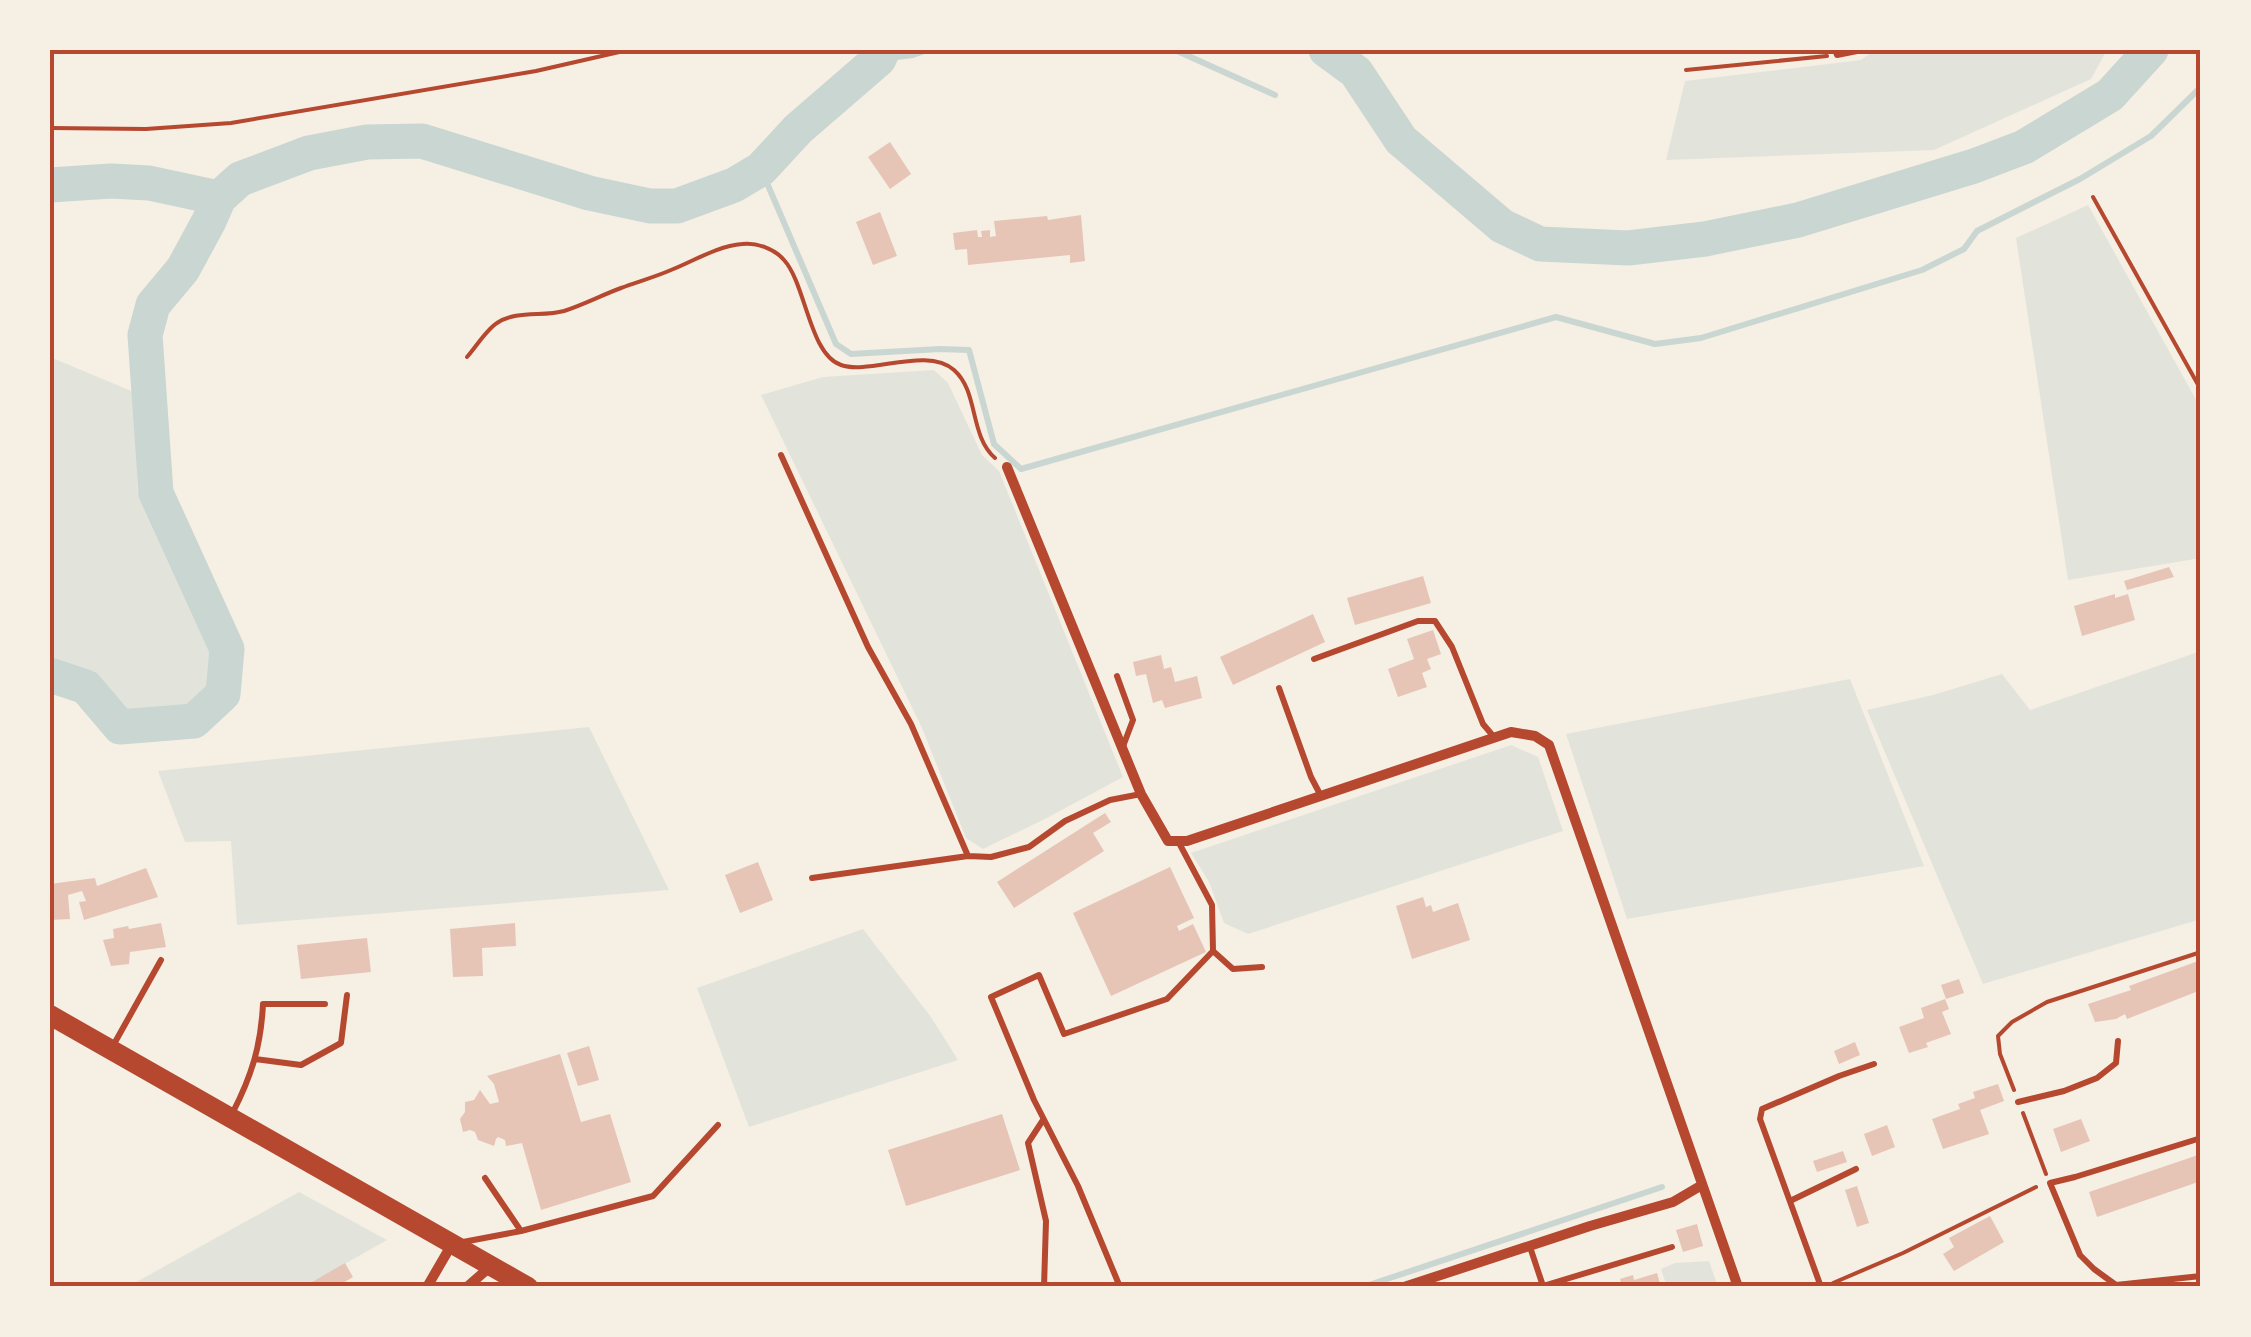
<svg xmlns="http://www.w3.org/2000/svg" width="2251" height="1337" viewBox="0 0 2251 1337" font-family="'Source Serif 4',serif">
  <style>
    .green { fill: #e2e4dc }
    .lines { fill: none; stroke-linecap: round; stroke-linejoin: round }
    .stream { stroke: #c9d6d2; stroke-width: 6 }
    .river { stroke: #c9d6d2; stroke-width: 35 }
    .building { fill: #e6c5b7 }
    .path { stroke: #b5482f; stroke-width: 4 }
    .service { stroke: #b5482f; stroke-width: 6 }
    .minor { stroke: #b5482f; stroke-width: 10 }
    .primary { stroke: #b5482f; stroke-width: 20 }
    .neatline { fill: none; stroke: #b5482f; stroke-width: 4 }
  </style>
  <rect width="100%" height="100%" fill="#f6efe4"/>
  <path class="green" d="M1875,50H2107L2091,79L1934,150L1666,160L1685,81L1861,60Z
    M2088,205L2199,405L2201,413V558L2068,580L2016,238Z
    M50,357L134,392L138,491L217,651L214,687L188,710L124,716L92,676L50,660Z
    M934,370L948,383L982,455L999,471L1123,777L1043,820L983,849L966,838L922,728L761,395L823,377Z
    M2201,651V919L1983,984L1867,710L1933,695L2002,674L2030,710Z
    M1850,679L1924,866L1627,919L1566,734Z
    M589,727L669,890L237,925L231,841L185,842L158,771Z
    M1511,745L1538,757L1563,831L1248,934L1224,923L1209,882L1191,853Z
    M863,929L931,1017L958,1060L749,1127L697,988Z
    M299,1192L387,1240L304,1287L129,1286Z
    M1709,1261L1718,1287H1667L1661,1269L1675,1263Z"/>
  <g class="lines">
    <path class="stream" d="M1175,50L1275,95
      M879,59L913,55L927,50
      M761,169L836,344L851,354L940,349L969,350L994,444L1021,469L1556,317L1655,344L1701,338L1922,270L1964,249L1977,231L2080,179L2151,136L2201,87
      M1363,1287L1662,1187"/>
    <path class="river" d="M1326,50L1356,72L1401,140L1502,226L1540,244L1628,248L1705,239L1798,220L1974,166L2024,147L2110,95L2151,50
      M50,185L111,181L149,183L219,198
      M50,675L86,687L120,727L194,721L223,694L227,649L156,493L145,335L153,305L183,269L209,221L219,198L240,179L309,153L367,142L422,141L589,193L650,206H677L734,185L761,169L798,129L879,59L883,50"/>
  </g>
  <path class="building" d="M890,142L911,174L890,189L868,157Z
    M880,212L897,256L873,265L856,222Z
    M1081,215L1085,261L1070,263V255L968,265L967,249L955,250L953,233L977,230L978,237H982L981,231L990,230V237L996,236L994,221L1047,216L1048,220Z
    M2169,567L2174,577L2127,590L2124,581Z
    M1423,576L1431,603L1355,625L1347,598Z
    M2115,594V598L2128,594L2135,620L2082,636L2074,606Z
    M1313,614L1325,642L1233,685L1220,657Z
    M1433,630L1441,654L1427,659L1431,669L1422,673L1427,687L1398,697L1388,669L1414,659L1407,639Z
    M1161,655L1164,669L1171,667L1175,682L1197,676L1202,698L1165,708L1162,700L1153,703L1146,674L1136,676L1133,662Z
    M1105,813L1111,822L1093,833L1104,851L1014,908L997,882Z
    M758,862L773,900L740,913L725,875Z
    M1170,867L1194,918L1177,926L1179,931L1193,924L1206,952L1111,996L1073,913Z
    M146,868L158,897L84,920L79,902L86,901L82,891L68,895L70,919L50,920V884L95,878L97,886Z
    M1423,897L1426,907L1431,905L1433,912L1458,903L1470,940L1412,959L1396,906Z
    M161,923L166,947L130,952L129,964L111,966L103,940L114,938L113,929L128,926L129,929Z
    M515,923L516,946L482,948L483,976L453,977L450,929Z
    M367,938L371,972L301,979L297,945Z
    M2201,960V990L2127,1019L2125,1014L2116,1019L2095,1022L2088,1004L2131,990L2129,986Z
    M1959,979L1964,993L1946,999L1941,985Z
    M1945,999L1949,1009L1942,1012L1951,1034L1926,1043L1928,1047L1909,1053L1899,1027L1924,1018L1921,1008Z
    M1855,1042L1860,1055L1839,1064L1834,1051Z
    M589,1046L599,1080L578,1086L567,1053Z
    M560,1054L581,1122L610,1114L631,1182L541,1210L522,1143L506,1146L505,1140L498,1137L496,1139L494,1146L478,1140L475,1132L470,1130L463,1132L460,1119L465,1112V1102L474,1100L480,1090L490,1104L499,1102L494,1084L487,1076Z
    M1998,1084L2004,1101L1980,1110L1989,1134L1943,1149L1932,1119L1960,1109L1958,1104L1975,1098L1973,1092Z
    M1002,1114L1020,1170L906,1206L888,1150Z
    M2081,1119L2090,1141L2061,1152L2053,1129Z
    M1887,1125L1895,1147L1872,1156L1864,1134Z
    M1843,1151L1847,1162L1817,1172L1813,1161Z
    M2201,1154V1181L2097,1217L2089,1192Z
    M1857,1186L1869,1223L1857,1227L1845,1190Z
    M1990,1216L2004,1242L1954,1271L1943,1254L1954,1247L1949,1238Z
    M1697,1224L1703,1246L1683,1252L1676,1230Z
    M345,1263L353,1277L336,1287H315L312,1282Z
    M1657,1273L1661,1287H1612L1621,1283L1620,1279L1633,1275L1634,1280Z"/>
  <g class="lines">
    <path class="path" d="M1686,70L1827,56
      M50,128L146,129L231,123L536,71L628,50
      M2093,197L2201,390
      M467,357C476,347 486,330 497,323C516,310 543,317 564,311C583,305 602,295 621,288C637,282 655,277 671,270C694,261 717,246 742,244C756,242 775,249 784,260C806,284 809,354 841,365C870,375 927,346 954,370C979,392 969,435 995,458
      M2014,1090L2000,1054L1998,1036L2012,1022L2047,1002L2201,952
      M2023,1113L2046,1174
      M1833,1283L1903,1253L2036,1187"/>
    <path class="service" d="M1835,50L1837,55L1862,50
      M781,455L868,647L911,724L968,856
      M1314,659L1418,621H1435L1452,647L1483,724L1494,737
      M1117,676L1133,720L1122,749
      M1279,688L1311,777L1321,796
      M812,878L968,856L991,857L1029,847L1065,821L1110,800L1141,794
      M1213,951L1233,969L1262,967
      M114,1044L161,960
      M255,1059L301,1065L341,1043L347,995
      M2018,1102L2064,1091L2097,1078L2116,1063L2118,1041
      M233,1112C252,1075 261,1045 263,1004H325
      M1043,1120L1028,1143L1046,1221L1044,1287
      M2201,1138L2075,1177L2050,1183L2080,1255L2094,1269L2116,1285L2201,1276
      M1790,1201L1856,1169
      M521,1231L653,1196L718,1125
      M463,1242L521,1231L485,1178
      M1530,1247L1543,1286L1672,1247
      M1120,1287L1078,1186L1034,1100L991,997L1039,975L1064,1034L1167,999L1213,951L1212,905L1178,841
      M1821,1287L1760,1119L1762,1109L1839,1076L1874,1064"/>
    <path class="minor" d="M1007,467L1141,794L1168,841H1187L1511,732L1535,736L1549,745L1738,1287
      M427,1287L452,1244
      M467,1287L491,1266
      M1404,1287L1590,1226L1673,1202L1702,1185"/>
    <path class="primary" d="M50,1015L528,1287"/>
  </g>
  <rect width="2251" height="1337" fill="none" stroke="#f6efe4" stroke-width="105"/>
  <rect x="52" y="52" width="2146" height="1232" class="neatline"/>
</svg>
